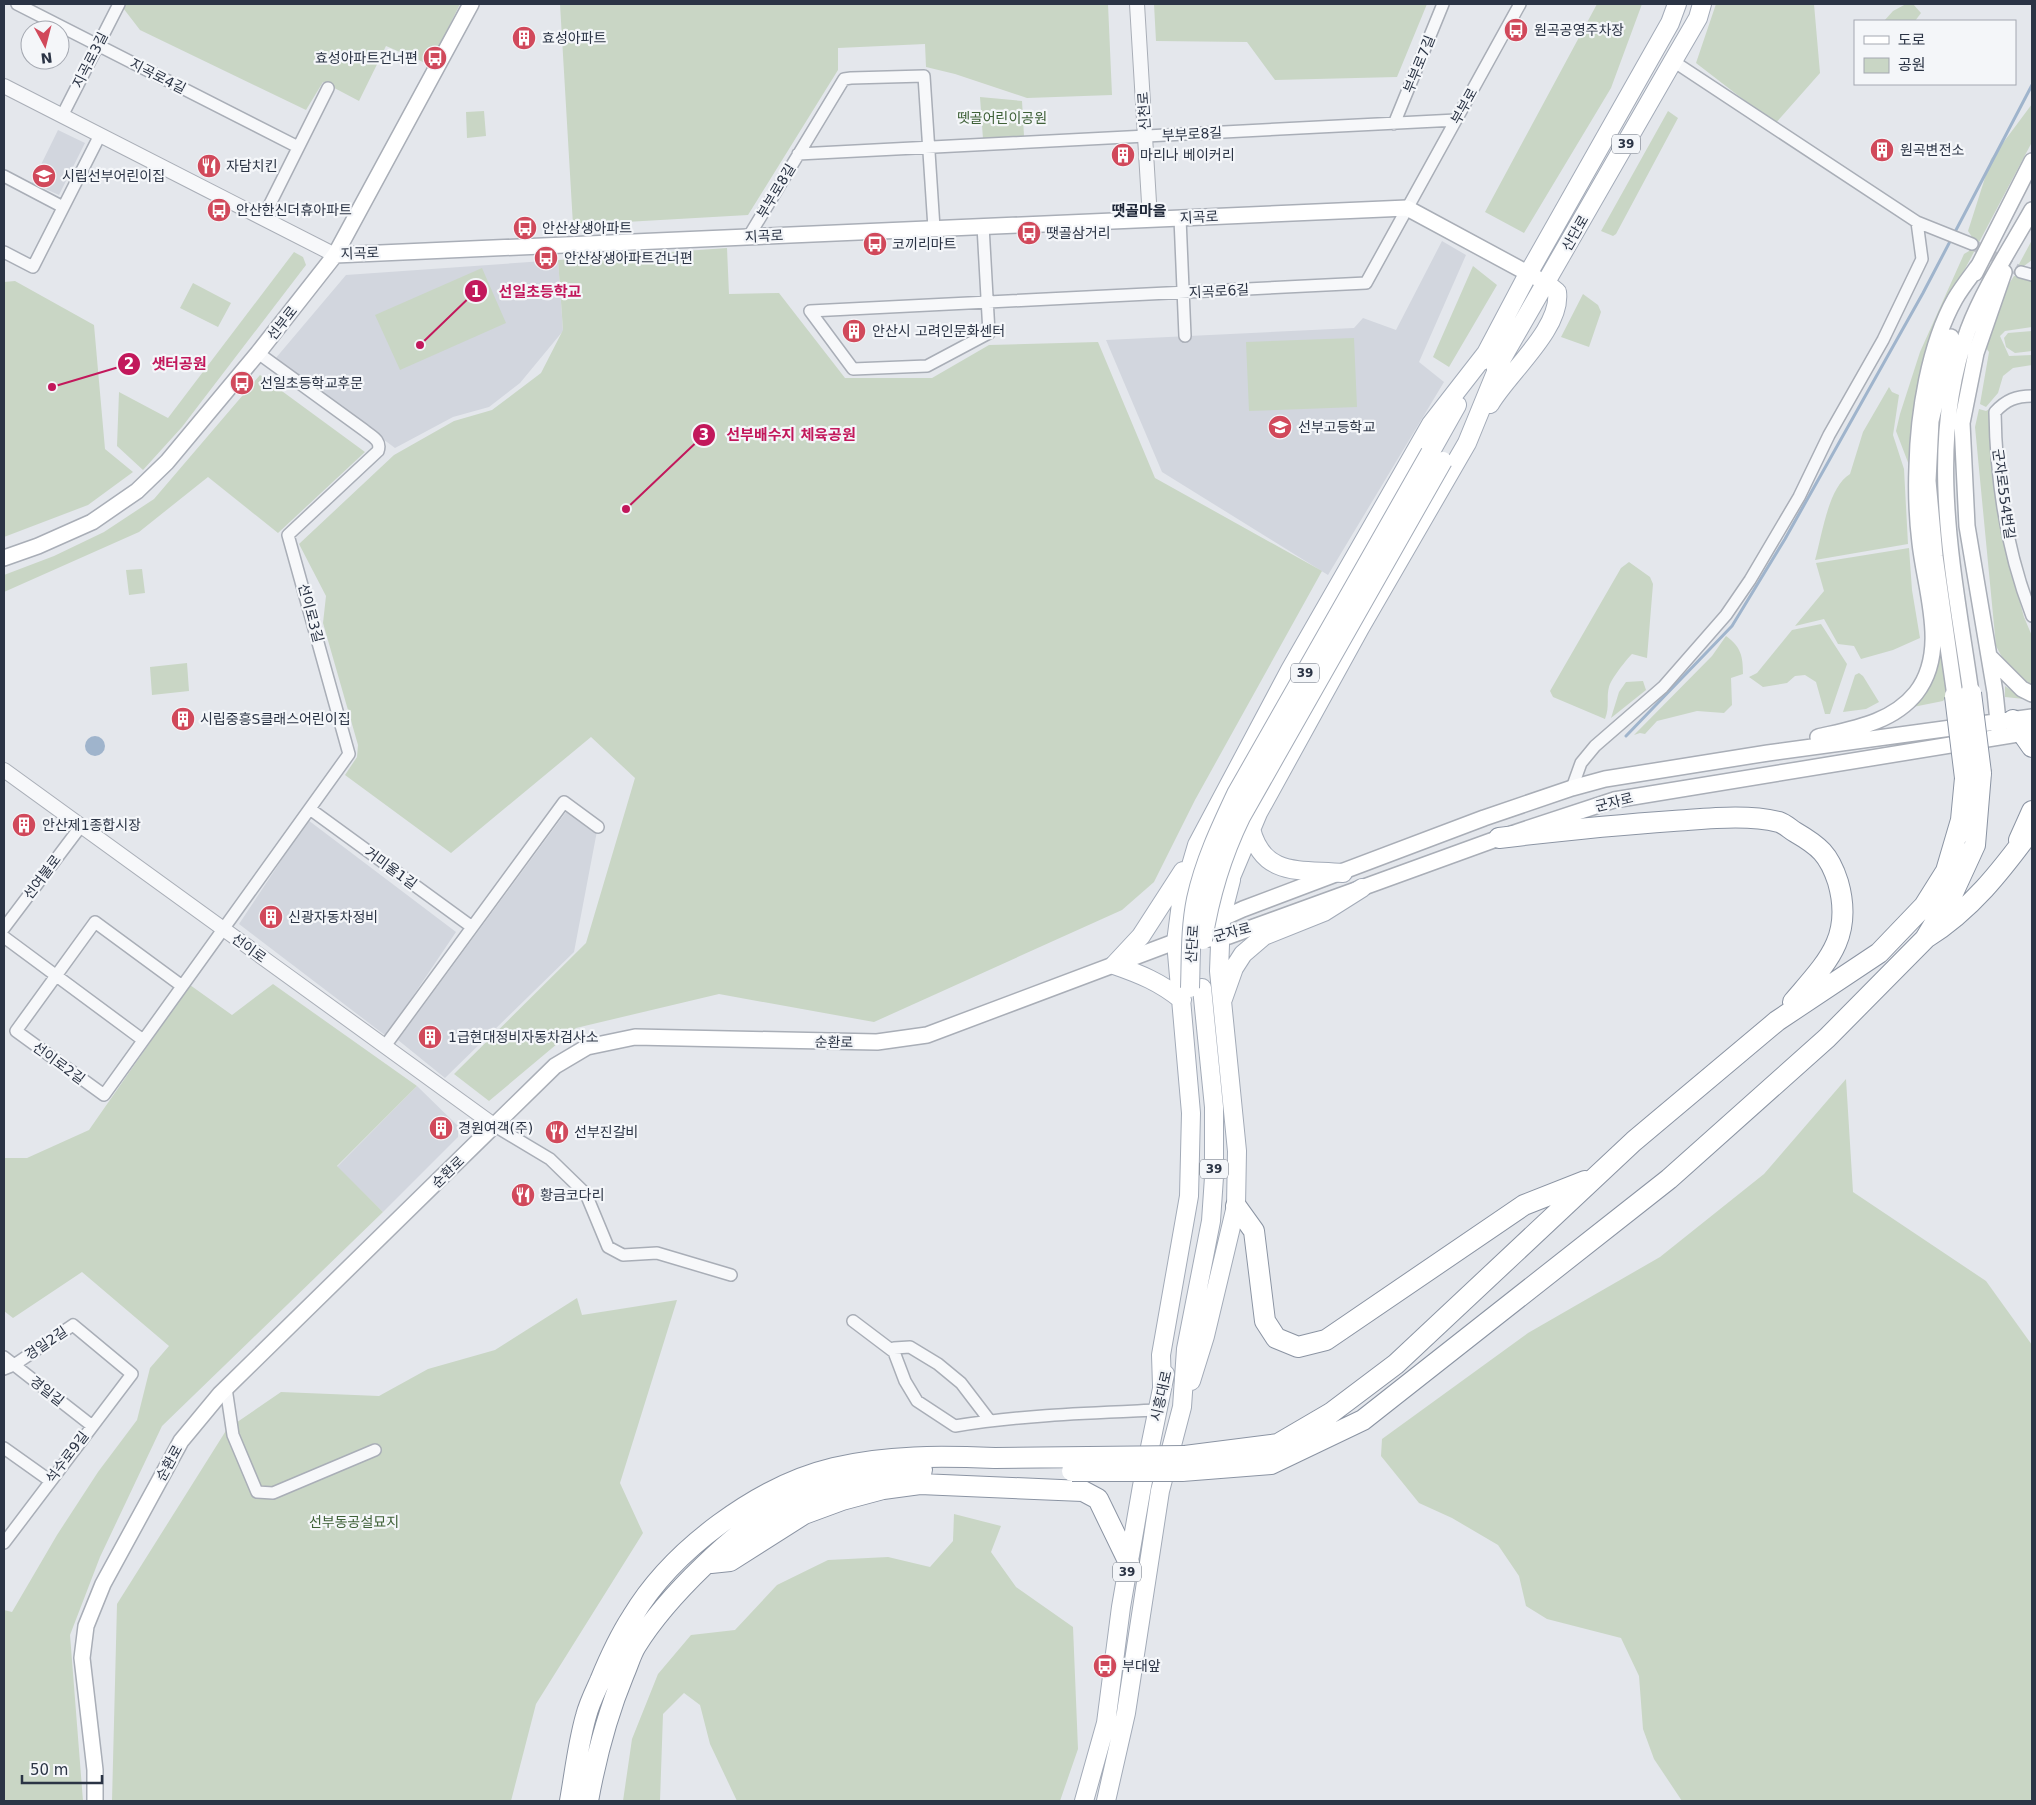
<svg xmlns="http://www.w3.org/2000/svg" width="2036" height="1805" viewBox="0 0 2036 1805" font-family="'DejaVu Sans','Noto Sans KR',sans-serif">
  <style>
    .built { fill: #d2d6de }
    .green { fill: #c9d6c5 }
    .water { fill: #9fb4cc }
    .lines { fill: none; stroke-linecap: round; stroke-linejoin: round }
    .stream { stroke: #9fb4cc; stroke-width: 3 }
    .minor-tunnel { stroke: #bfc3cb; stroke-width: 11; stroke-dasharray: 11 5.5; stroke-linecap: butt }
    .minor-casing { stroke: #a9aeb7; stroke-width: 14 }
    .tertiary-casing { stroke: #a9aeb7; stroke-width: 16 }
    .secondary-casing { stroke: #a9aeb7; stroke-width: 18 }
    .primary-casing { stroke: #a3abb8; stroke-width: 20 }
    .motorway-casing { stroke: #8b94a3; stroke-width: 22 }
    .minor { stroke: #f7f8fa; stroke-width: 11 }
    .tertiary { stroke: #f7f8fa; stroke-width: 14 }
    .secondary { stroke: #fff; stroke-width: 15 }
    .primary { stroke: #fff; stroke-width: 18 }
    .motorway { stroke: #fff; stroke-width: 20 }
    .primary-bridge-casing { stroke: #a3abb8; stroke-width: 20; stroke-linecap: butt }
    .motorway-bridge-casing { stroke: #8b94a3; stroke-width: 22; stroke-linecap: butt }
    .primary-bridge { stroke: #fff; stroke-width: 18 }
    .motorway-bridge { stroke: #fff; stroke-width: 20 }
    .labels { text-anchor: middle; stroke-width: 4.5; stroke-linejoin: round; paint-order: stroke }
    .shield { fill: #f4f6f9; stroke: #676e7b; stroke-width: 1 }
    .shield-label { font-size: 12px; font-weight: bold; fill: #2b3445 }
    .poi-label { font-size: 14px; fill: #2b3445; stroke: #f4f6f9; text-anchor: start }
    .street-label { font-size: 14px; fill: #2b3445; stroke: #f4f6f9 }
    .park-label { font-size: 14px; fill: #3f6138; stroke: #f4f6f9 }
    .neighbourhood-label { font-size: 15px; font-weight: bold; fill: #1d2536; stroke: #f4f6f9 }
    .leader { fill: none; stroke: #c2185b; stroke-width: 2 }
    .callout-dot { fill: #c2185b; stroke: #f4f6f9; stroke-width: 2 }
    .mark-label { font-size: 15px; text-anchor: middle; font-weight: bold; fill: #fff }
    .callout-label { font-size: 15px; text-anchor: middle; font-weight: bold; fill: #c2185b; stroke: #f4f6f9; stroke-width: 4.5; stroke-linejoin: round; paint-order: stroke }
  </style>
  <rect width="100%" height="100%" fill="#e4e7ec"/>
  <path class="built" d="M58,130L85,143L59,195L32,183Z
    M1442,241L1466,255L1419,362L1444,382L1328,575L1162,472L1106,340L1354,328L1363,318L1396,330Z
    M558,260L563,331L520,383L489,407L453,417L395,448L275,359L346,275Z
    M566,812L597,831L574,952L445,1078L398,1040Z
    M308,820L456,932L386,1036L239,924Z
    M417,1086L458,1126V1137L383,1212L337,1167Z"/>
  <path class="green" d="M120,4H460L430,65L386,46L359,101L323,82L306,110L140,30Z
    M560,4H1108L1112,95L1027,98L955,74L926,67L925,44L838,48V70L748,215L573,225Z
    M1154,4H1427L1397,77L1275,80L1247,42L1156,41Z
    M1597,4H1642L1611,88L1524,233L1485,212Z
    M1716,4H1814L1820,73L1775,124L1696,63Z
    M1906,4H1913L1921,13L1915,21H1884L1893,11Z
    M980,97L1022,101L1024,136L983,139Z
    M2032,104V142L1947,303L1913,425L1909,465L1896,431L1900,414L1920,352L1964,254L1969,251L1974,240L1968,231L1991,159Z
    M484,111L486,136L467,138L466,112Z
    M1668,111L1678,118L1616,234L1613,236L1601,231Z
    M2032,240V260L2024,266H2018Z
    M727,248L729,294L779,293L845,378H932L989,345L1098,342L1155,478L1322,571L1195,800L1154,882L1122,910L874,1022L719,994L576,1028L489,1101L454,1074L586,943L635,778L591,737L451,853L345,775L357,757L358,745L323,623L326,596L299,544L394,455L454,421L492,410L541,373L563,330L558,260Z
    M294,252L303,257L306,265L182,427L143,470L117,446L119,392L168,418Z
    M1473,266L1497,285L1449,367L1433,357Z
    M482,268L506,323L400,370L375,315Z
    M2014,276H2020L2032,282V327L2005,331L2000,336L2009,356L2032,355V365L2013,368L2003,376L1998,393L1986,407L1980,404L1989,352L1986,348L2005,290Z
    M15,281L94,325L105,449L133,472L88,505L4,537V282Z
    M193,283L231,303L218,327L180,308Z
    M1583,294L1598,305L1601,312L1589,347L1561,337Z
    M2032,331V351L2015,353L2006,347L2004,338L2008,333Z
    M1354,338L1357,407L1249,411L1246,342Z
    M260,375L365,452L278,533L208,477L139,532L4,592V575L54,556L104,532L154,499Z
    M1889,387L1892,392L1899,395L1893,435L1904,469L1908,544L1815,560C1822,536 1828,487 1850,474L1863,432Z
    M1991,408L1994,473L2007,555L2024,617L2032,636V686L2009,670L1996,646L1975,427L1979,409L1986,411Z
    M1909,548L1912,590L1920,638L1893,650L1861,659L1854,646L1838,644L1824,619L1795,626L1824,591L1816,563Z
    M1629,562L1650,577L1653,584L1647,658L1632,654C1626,660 1611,679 1609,687C1606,698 1610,706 1605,719L1553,697L1550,691L1621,568Z
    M142,569L145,593L129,595L126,570Z
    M1821,624L1847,664L1830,714H1825L1816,682L1805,675L1795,676L1787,683L1763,687L1749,677L1757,673L1792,630Z
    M1726,636C1741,647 1743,656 1743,674L1731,678L1732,705L1724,713L1697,711L1657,721L1645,734L1640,733L1634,735L1712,656Z
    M1942,645L1946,697L1943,701L1913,707L1930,680Z
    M187,663L189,691L152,695L150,667Z
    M1859,673L1863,676L1879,702L1866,709L1843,712L1855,675Z
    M1643,681L1646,690L1611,718L1619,692L1626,682Z
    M2005,686L2024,699L2005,697Z
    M273,984L417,1086L337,1166L383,1212L162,1426L100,1557L70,1635L83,1801H4V1610L12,1612L57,1535L98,1472L137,1420L150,1368L169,1346L82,1272L13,1318L4,1311V1158H27L89,1130L190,985L232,1015Z
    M1846,1079L1853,1192L1986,1281L2032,1345V1801H1682L1654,1759L1643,1729L1639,1676L1621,1638L1547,1619L1526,1606L1519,1576L1498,1545L1452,1518L1419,1503L1381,1456L1382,1439L1528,1333L1660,1257L1764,1174Z
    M577,1298L582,1315L677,1300L620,1483L643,1533L536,1704L511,1801H112L117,1604L227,1429L281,1392L379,1396L428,1369L495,1350Z
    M954,1514L1001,1526L991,1552L1016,1587L1073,1627L1078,1749L1060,1801H737L710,1744L700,1705L684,1693L663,1714L660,1801H623L632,1739L658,1674L691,1635L735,1630L777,1585L828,1560L888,1557L930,1567L953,1541Z"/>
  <path class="water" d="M85 746a10 10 0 1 1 20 0a10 10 0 1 1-20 0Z"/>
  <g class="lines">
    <path class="stream" d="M1626,736L1732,626L1785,539L1923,293L2032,85"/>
    <path class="minor-tunnel" d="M1972,244L2021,272"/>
    <g class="minor-casing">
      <path id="minor" d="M17,4L298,147
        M1673,61L1917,222L1972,244
        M62,116L119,4
        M1394,124L1443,4
        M798,154L1456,120
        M4,176L63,207
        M263,218L328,88
        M1180,218L1185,336
        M749,236L844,79L851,78L924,76L934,228
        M4,252L33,267L100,135
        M2021,272L2032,275
        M810,311L1366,283L1520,4
        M810,311L853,369L927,366L989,333L983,226
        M2032,396C2016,396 2006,400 1995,412C1996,481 2007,552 2032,616
        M1572,788L1581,763L1595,746L1663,687L1726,615L1750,580L1799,497L1829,435L1883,340L1922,259L1917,222
        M310,809L472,927
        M4,928L81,826
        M4,937L143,1040
        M182,986L95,922L16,1031L104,1095L349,754L288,535L378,451C382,440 371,436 364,430L258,353
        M385,1046L564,802L598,827
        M495,1126L550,1159L586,1194L608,1247L623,1255L657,1253L731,1275
        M853,1321L894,1352L905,1381L917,1401L955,1426C1022,1415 1090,1413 1158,1410
        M894,1348L910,1347L938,1364L961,1383L990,1421
        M4,1357L91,1425
        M4,1369L14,1365L73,1325L132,1374L4,1543
        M226,1388L233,1435L257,1492L273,1493L375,1450
        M4,1448L49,1480"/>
    </g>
    <g class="tertiary-casing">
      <path id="tertiary" d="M1137,4L1150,219
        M4,86L335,255
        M4,770L495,1126"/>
    </g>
    <g class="secondary-casing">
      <path id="secondary" d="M335,255L1407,208L1546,283
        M1975,273L2032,161
        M1951,337L1931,421L1928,481L1935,556L1955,696
        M4,558L38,546L92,522L137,491L167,462L258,353L335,255L471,4
        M1989,656L2022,689L2032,694
        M1971,693C1954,573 1925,447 1968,330C1984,288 2010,249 2032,210
        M1999,731L1995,692L1967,526L1962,423L1976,353L2004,272
        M1818,737C1852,729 1892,723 1916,693C1949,651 1925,590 1920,543C1917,518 1916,492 1917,467C1918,414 1929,345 1955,299C1962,287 1971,276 1979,265
        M1214,922L1243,909L1484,818L1572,788L1605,779L1768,753L2032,717
        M1209,939L1229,936L1499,838L1614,800L2030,732
        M95,1801V1770L82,1658L86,1626L103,1584L181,1441L220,1394L555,1066L587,1047L635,1037L877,1042L927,1035L1185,938"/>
    </g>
    <g class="primary-casing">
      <path id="primary" d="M1482,361L1528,274L1670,23L1677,4
        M1496,369L1673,61L1698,18L1702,4
        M1490,404C1508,373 1562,328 1557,292L1546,283
        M1430,453L1457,405
        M1251,829C1263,878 1302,869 1343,873
        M1201,892L1217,893L1225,888L1231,877L1258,813L1360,628L1467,443L1501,360
        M1223,999L1234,968L1243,954L1264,936L1324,912L1362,888
        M1182,1000C1160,982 1140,974 1114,965L1141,936L1183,871
        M1191,1381L1205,1336L1236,1206L1237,1151L1219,971L1221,919L1231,880
        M1162,1386L1161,1355L1189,1196L1191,1113L1176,942L1182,896L1197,845L1290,670L1431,424L1487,352
        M1084,1801L1106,1723L1121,1607L1142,1486L1165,1374
        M1106,1801L1126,1713L1160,1491L1182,1407L1186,1349L1211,1221L1214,1177V1107L1202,988"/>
    </g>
    <g class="motorway-casing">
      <path id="motorway" d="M2013,720L2032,747
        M1499,838C1557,831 1615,825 1673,821C1706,819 1746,814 1779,822C1785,824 1790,829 1795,832C1819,846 1829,854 1838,882C1854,938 1826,963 1793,1002
        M2019,840L2032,811
        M1926,938C1971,910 2001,871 2032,829
        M1236,1206L1254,1231L1265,1321L1276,1338L1298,1347L1326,1340L1524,1205L1585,1181
        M1185,1456L1278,1444L1331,1413L1396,1364L1634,1141L1777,1021L1879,953L1924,906L1946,871L1961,820L1965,778
        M1182,1471L1271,1464L1363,1420L1669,1179L1827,1038L1925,939L1953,893L1975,845L1981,773
        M711,1563L730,1561L804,1514L842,1500L883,1489L920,1484L1083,1491L1098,1499L1129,1563
        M570,1801C575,1773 578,1744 586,1716C589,1704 595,1692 600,1681C609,1659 619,1637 632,1617C672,1550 758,1486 834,1468C887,1455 941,1456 995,1458
        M588,1801C596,1757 607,1715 624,1674C628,1665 631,1654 636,1646C665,1599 737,1527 787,1503C828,1484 877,1471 922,1470"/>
    </g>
    <use href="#minor" class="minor"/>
    <use href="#tertiary" class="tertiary"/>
    <use href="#secondary" class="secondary"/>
    <use href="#primary" class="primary"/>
    <use href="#motorway" class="motorway"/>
    <g class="primary-bridge-casing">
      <path id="primary-bridge" d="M1203,940C1210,896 1222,856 1241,817L1443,461
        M1190,988C1191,959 1190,928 1196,899C1204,862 1220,828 1236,794L1430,453"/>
    </g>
    <g class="motorway-bridge-casing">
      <path id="motorway-bridge" d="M1971,693L1981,773
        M1955,696L1965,778
        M995,1458L1185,1456
        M1072,1471H1182"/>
    </g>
    <use href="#primary-bridge" class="primary-bridge"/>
    <use href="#motorway-bridge" class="motorway-bridge"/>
  </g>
  <defs>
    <g id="bus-disc" transform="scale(1.25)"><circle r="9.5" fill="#d1495b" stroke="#f4f6f9"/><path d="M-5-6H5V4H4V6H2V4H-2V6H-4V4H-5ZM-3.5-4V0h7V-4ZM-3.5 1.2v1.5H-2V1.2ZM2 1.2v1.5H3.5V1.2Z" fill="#fff"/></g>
    <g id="building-disc" transform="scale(1.25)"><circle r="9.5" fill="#d1495b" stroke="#f4f6f9"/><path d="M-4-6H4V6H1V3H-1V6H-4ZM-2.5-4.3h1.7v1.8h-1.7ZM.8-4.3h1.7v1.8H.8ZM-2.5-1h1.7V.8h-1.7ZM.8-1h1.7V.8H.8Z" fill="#fff"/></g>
    <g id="restaurant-disc" transform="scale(1.25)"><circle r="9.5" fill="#d1495b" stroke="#f4f6f9"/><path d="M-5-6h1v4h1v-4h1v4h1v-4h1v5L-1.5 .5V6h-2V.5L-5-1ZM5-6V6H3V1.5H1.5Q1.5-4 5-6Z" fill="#fff"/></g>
    <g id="school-disc" transform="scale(1.25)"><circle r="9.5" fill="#d1495b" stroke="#f4f6f9"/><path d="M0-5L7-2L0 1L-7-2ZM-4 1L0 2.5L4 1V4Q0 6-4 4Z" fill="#fff"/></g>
  </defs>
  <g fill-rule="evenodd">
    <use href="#bus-disc" x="1516" y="30"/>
    <use href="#building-disc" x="524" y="38"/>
    <use href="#bus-disc" x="435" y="58"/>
    <use href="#building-disc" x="1882" y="150"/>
    <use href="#building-disc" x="1123" y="155"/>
    <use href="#restaurant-disc" x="209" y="166"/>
    <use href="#school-disc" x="44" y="176"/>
    <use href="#bus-disc" x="219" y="210"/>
    <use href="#bus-disc" x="525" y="228"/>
    <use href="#bus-disc" x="1029" y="233"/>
    <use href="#bus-disc" x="875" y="244"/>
    <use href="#bus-disc" x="546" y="258"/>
    <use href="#building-disc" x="854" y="331"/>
    <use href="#bus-disc" x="242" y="383"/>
    <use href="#school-disc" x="1280" y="427"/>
    <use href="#building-disc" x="183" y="719"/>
    <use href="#building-disc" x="24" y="825"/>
    <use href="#building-disc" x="271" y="917"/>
    <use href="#building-disc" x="430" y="1037"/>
    <use href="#building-disc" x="441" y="1128"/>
    <use href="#restaurant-disc" x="557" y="1132"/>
    <use href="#restaurant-disc" x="523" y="1195"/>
    <use href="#bus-disc" x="1105" y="1666"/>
  </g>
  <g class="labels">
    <g class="shield">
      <rect x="1612" y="134.5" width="28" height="19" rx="4"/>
      <rect x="1291" y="663.5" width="28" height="19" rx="4"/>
      <rect x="1200" y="1159.5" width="28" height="19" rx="4"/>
      <rect x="1113" y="1562.5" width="28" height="19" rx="4"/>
    </g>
    <g class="shield-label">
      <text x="1626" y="148">39</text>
      <text x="1305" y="677">39</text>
      <text x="1214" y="1173">39</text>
      <text x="1127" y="1576">39</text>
    </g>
    <g class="poi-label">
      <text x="1534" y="35">원곡공영주차장</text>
      <text x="542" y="43">효성아파트</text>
      <text x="418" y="63" text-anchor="end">효성아파트건너편</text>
      <text x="1900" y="155">원곡변전소</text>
      <text x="1140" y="160">마리나 베이커리</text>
      <text x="226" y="171">자담치킨</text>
      <text x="62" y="181">시립선부어린이집</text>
      <text x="236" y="215">안산한신더휴아파트</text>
      <text x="542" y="233">안산상생아파트</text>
      <text x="1046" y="238">땟골삼거리</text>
      <text x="892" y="249">코끼리마트</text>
      <text x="564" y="263">안산상생아파트건너편</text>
      <text x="872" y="336">안산시 고려인문화센터</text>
      <text x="260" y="388">선일초등학교후문</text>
      <text x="1298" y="432">선부고등학교</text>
      <text x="200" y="724">시립중흥S클래스어린이집</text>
      <text x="42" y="830">안산제1종합시장</text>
      <text x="288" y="922">신광자동차정비</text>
      <text x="448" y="1042">1급현대정비자동차검사소</text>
      <text x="458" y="1133">경원여객(주)</text>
      <text x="574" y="1137">선부진갈비</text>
      <text x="540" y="1200">황금코다리</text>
      <text x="1122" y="1671">부대앞</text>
    </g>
    <g class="street-label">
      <text transform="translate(90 60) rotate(-63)" y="5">지곡로3길</text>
      <text transform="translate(1419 64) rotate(-68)" y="5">부부로7길</text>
      <text transform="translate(158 76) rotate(27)" y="5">지곡로4길</text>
      <text transform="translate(1464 106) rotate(-61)" y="5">부부로</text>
      <text transform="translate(1144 111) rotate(-94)" y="5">신천로</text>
      <text transform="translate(1192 134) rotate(-3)" y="5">부부로8길</text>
      <text transform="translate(776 191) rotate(-59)" y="5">부부로8길</text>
      <text transform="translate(1199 217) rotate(-3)" y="5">지곡로</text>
      <text transform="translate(1575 233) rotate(-60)" y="5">산단로</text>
      <text transform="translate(764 236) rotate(-3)" y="5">지곡로</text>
      <text transform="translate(360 253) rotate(-2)" y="5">지곡로</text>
      <text transform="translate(1219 291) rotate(-3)" y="5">지곡로6길</text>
      <text transform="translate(282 323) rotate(-52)" y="5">선부로</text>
      <text transform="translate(2004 494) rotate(82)" y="5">군자로554번길</text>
      <text transform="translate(311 613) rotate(75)" y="5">선이로3길</text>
      <text transform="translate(1614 802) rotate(-14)" y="5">군자로</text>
      <text transform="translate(391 868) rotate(36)" y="5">거미울1길</text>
      <text transform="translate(42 877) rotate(-53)" y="5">선여불로</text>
      <text transform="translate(1232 932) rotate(-15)" y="5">군자로</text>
      <text transform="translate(1192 944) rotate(-86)" y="5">산단로</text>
      <text transform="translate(249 948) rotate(36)" y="5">선이로</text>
      <text transform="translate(834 1042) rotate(1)" y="5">순환로</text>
      <text transform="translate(59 1063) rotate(36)" y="5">선이로2길</text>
      <text transform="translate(448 1172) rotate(-44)" y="5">순환로</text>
      <text transform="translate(46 1343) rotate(-34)" y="5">경일2길</text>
      <text transform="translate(47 1391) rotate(38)" y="5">경일길</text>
      <text transform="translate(1161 1396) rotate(-77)" y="5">시흥대로</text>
      <text transform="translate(67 1457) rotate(-53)" y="5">석수로9길</text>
      <text transform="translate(169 1463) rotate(-61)" y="5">순환로</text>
    </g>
    <g class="park-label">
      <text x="1002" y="123">뗏골어린이공원</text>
      <text x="354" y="1527">선부동공설묘지</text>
    </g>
    <g class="neighbourhood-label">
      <text x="1139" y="216">땟골마을</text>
    </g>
  </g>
  <path class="leader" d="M420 345L476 291M52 387L129 364M626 509L704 435"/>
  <g class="callout-dot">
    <circle cx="420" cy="345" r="5"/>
    <circle cx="52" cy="387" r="5"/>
    <circle cx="626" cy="509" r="5"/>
    <circle cx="476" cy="291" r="12"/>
    <circle cx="129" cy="364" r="12"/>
    <circle cx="704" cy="435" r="12"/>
  </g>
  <g class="mark-label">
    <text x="476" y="297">1</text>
    <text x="129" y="369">2</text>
    <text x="704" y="440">3</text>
  </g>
  <g class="callout-label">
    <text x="540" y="297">선일초등학교</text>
    <text x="179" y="369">샛터공원</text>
    <text x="791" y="440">선부배수지 체육공원</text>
  </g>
  <rect width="2036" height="1805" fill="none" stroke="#2b3445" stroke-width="10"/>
  <rect x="1854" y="20" width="162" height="65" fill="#f4f6f9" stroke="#a4a8b1"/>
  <rect x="1864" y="36" width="25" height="8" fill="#ffffff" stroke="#a4a8b1"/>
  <text x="1898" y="45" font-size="15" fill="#2b3445">도로</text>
  <rect x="1864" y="58" width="25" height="15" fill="#c9d6c5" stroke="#a4a8b1"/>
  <text x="1898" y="70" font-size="15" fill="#2b3445">공원</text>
  <g transform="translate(45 45) rotate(173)"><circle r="24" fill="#f4f6f9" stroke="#a4a8b1"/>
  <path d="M0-4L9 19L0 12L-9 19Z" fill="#d1495b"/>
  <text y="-8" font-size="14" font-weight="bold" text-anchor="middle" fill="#2b3445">N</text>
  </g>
  <path d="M22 1775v8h80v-8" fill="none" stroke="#2b3445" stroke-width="2.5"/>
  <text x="30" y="1775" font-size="15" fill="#2b3445" stroke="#f4f6f9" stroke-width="4" paint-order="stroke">50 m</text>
</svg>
